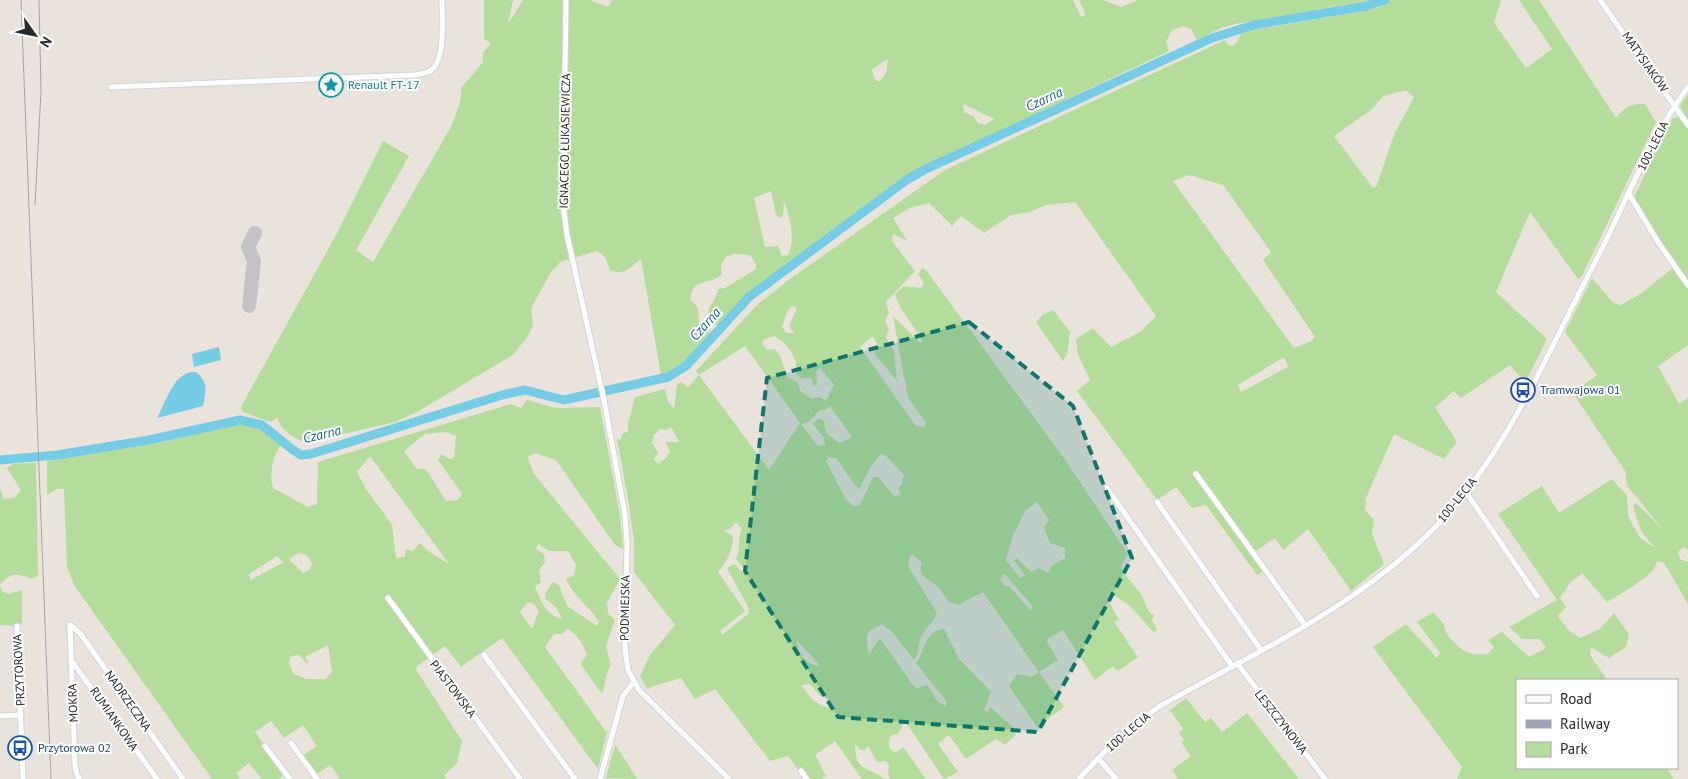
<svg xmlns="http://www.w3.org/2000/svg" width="1688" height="779" viewBox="0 0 1688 779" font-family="'PT Sans',sans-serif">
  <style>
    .green { fill: #b4dd9b; fill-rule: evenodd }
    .water { fill: #75cce5 }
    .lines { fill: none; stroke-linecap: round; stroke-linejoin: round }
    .river { stroke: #75cce5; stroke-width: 9 }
    .taxiway { stroke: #c4c2c6; stroke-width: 14 }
    .minor-casing { stroke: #d1d4e1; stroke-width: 7 }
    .minor { stroke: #fff; stroke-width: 5 }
    .rail { stroke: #9fa2b2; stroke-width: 1 }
    .marked { fill: #0f766e; fill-opacity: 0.2; stroke: #0f766e; stroke-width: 4; stroke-dasharray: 10 6; stroke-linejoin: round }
    .labels { text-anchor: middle; stroke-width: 4; stroke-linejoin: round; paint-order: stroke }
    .street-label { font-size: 12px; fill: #292929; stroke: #fff }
    .culture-label { font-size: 12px; fill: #0d838f; stroke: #fff; text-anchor: start }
    .transit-label { font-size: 12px; fill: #164399; stroke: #fff; text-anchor: start }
    .water-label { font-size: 14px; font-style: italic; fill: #176a8f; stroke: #fff }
  </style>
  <rect width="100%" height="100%" fill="#eae3db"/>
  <path class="green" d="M484,0H513L508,24L523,0H590L608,7L612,0H1073L1081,17L1086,15L1079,0H1103L1121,7L1138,0H1371L1240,23L1221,28L1197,40L1191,29L1183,26L1172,30L1166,42L1169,51L953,153L906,178L892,191L750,293L717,328C715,323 712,321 709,317C705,309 718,298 718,289L725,288L756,269V264L750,255L734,254L726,257L721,264L722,274C710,287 694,275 690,299L698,308L699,325L711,328C710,339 686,364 676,370C671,372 665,373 661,375L641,259C628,268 627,276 610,270L605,257L597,251L560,262L549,275L531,309L533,325L528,336L513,355L417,412L395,422L309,442C296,441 281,431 277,417L271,422L243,412L241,407L336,235L383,141L409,156L356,250L373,262L452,125L460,102L462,87L483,62V53L491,43L484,39ZM896,54L888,59L886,73L879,82L874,78L872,69ZM963,104L994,119L985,125L978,123L973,116L964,112ZM771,191L776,215L779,218L783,215L784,201C790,218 796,238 788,255L782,256L778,246L765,247L754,198Z
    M1391,0H1501L1494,23L1526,68L1552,49L1519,0H1539L1616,118C1624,108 1631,103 1645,104L1656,122L1582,276L1578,279L1530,212L1496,292L1547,339L1525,383L1510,365L1461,398L1454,391L1435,407L1457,442L1444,459L1394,434L1366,498L1365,510L1374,520L1372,534L1384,564L1351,591L1308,529L1283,550L1275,538L1255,552L1266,570L1257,575L1206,505L1192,508L1176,487L1157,500L1077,391L1090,380L1078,355L1076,339L1093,328L1111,347L1140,332L1156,316L1075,202L1046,205L1030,212L1011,215L984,233L961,216L952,226L929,203L910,208L893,218L907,241L893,234L892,241L915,271L886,302L889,313L885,321L889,329L886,338L894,351L897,381L874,353L879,346L872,336L860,347L916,426L925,427L926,422L908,398L893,316L920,343L923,341L900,307L895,294L904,286L921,288L924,283L918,274L922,268L926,270L1066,461L1128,554L1121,565L1123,572L1141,594L1149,612L1154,615L1152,620L1157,630L1154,632C1140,619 1128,599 1109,594L1107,599L1119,619L1114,622L1138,657L1118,671L1113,666L1095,680L1063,630L1046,640L1058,660L1039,672L1064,707L1037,727L1009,686L1017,674L1031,677L1039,672L983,592L958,605L949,602L939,588L921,574V562L913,555L910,556L908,566L937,613C934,622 925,628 921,637C918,645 920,653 914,660L892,632L882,624C873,630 865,630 867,642C868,647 867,650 869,654L880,638L912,684L917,688L927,685L938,702L945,706L947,702L916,663C926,650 924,631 944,629L959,659L991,692L984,710L987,712L991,708L1013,727L1016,734L1005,745L996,739L966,759L949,735L938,744L958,772L944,779L905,721L898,734L892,735L889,740V748L896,753L903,747L926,779H891L888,775L889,766L886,761L877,762L868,746L864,751L859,749L855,743C855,774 867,765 884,779H862L835,741L815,755L826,776L821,779H805L788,756L770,761L715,689L695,699L681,678L647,688L640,676L650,655L675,625L634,572V542L630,511L617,438L620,440L623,433L628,432V424L635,397L665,389L668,402L674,408L677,385L681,382L688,387L699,375L696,371L758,304L790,279L945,170L1225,40L1229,46L1235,45L1242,32L1358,12L1380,7ZM1406,90L1414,97L1394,135L1376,187L1373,188L1334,136L1371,110L1383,96ZM1189,175L1223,185L1271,252L1263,260L1315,337L1311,341L1294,348L1173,181ZM792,306L797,308L789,326L794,333H786L782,327L788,310ZM774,336C787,342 799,358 796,374L802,378H811L814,386L817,384L816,371L820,368L834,385L826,401L819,397L812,399L801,392L798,383L787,377L780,356L775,349L768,350L763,345V340ZM745,346L800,423L769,470L699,375ZM1284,357L1288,367L1241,392L1238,385ZM830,406L852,437L841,443C831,438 824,434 824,421L819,418L813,424L824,438L825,445L818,446L801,424L807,423L821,409L825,410ZM671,427L679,442H665L670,451L667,457L658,464L654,459L658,453L652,443L654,435L660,429L667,430ZM881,454L885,455L904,475L902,484L898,488L901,495L894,496L878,477H873L860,505L853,506L845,498L826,461L828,457L836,458L859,490L871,466ZM1037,502L1049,520L1044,528L1050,543L1065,548V558L1052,566L1048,573L1039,568L1031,572L1017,558L1014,561L1025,575L1020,578L1006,560L1013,535L1025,511ZM736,522L742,529C737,539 741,549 736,559L745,570L743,572L734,564L727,568L749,609L748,614L722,635L720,631L745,611L718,572C728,560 732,552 733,536L723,530L730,529ZM1005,574L1033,607L1030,610L1009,586H1005L1000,579ZM797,640L819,665V666C805,664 797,654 797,640ZM810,684L819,695L829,699L828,708L813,701L801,685Z
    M1688,95V345L1658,366L1679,404L1688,398V550L1683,547L1678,552L1680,559L1688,562V604L1664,563L1657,561C1656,575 1620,594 1607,602L1582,573L1570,583L1560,598L1566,607L1558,616L1569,631L1580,638L1600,629L1614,613L1629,634L1626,647L1609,658L1591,647L1590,655L1607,680H1517V768H1666L1674,779H1457L1462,767L1373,647L1406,624L1437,658L1440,653L1417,622L1433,612L1444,624C1443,635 1462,652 1472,654C1477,655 1483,654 1488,654L1494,647L1488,640L1502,632L1529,657L1546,648L1539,639H1522L1509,627L1557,600L1498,514L1542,486L1559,513L1612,479L1627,496L1628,516L1640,538L1655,548L1641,531L1633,506L1636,503L1662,528L1627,486L1625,471L1573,393L1597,375L1565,332L1592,278L1613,303L1621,305L1642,293L1675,266L1632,201L1672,119L1685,114L1680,106Z
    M1053,310L1070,332L1067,354L1063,361L1036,322L1044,314Z
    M527,400L555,408L600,407L620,515L623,549L615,545L556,460L535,453L527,457L534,474L620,579L607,603L608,614L615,620L606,646L611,665C605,674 606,684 602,694L581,665L582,660L587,655C583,644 578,634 567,629L562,634H554L545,647L607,733L598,769L502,638L461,667L445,646L415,668L462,741L457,763L444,775L447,779H340L330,765L316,775L302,756L317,746L303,725L284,738L271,721L255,732L285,774L278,779H262L249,763L236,773L240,779H212L74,585L67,567L64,489H57L47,495V461L159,443L236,424L261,426L281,445C273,454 269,476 273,488L308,507L317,504L318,462L511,404L521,408ZM447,432L456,436L454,458L450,459L441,454L438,460L462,494L458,500L446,501L426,469H417L404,451L425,434ZM370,456L449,564L428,551L420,543L413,551L405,549V557L396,558L392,525L366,489L357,472ZM538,544L549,551H568L576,565L574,575L566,579C574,597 589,606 599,622L597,626L567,606L559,585L553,582L546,592L545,599L556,607L562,619C547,616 539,600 535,586L541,583L539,570L545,562L544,554L536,549ZM298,553L307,555L312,564L310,569L303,573L289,559ZM277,556L284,562L251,580L249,574ZM528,602L534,604L539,611L532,629L520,612ZM328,645L332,672L326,679H306L294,674L289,663L291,656L299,655L307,664L308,662L305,657Z
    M36,463L38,576L32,579C18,573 10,572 0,585L2,591L9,594L22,590V623L17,626L0,625V488L4,499L15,497L21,490L7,468L13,464Z
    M1186,698L1205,722L1211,718L1222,732L1247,713L1299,779H1178L1172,770L1191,756L1181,742L1184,740L1179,733L1183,729L1170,710Z
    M615,744L637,779L606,778Z"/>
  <path class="water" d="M219,347L221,360L194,367L192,354Z
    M196,372C209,383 206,391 203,406L157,418C166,402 174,370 196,372Z"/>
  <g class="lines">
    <path class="river" d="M0,460L57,455L149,440L240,420L262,425L293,450L301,455L311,454L502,395L525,390L564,400L668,377L686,366L749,297L908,179L926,169L1212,38L1254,25L1366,6L1385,0"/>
    <path class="taxiway" d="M249,306L254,261L248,247L255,233"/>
    <g class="minor-casing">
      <path id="minor" d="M566,0L563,204L567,235L604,400L625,515L627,542L625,649L628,670L639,690L729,779
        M1600,0L1688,125
        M111,87L415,75C419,74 426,73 430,71C446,62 442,17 442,0
        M1629,194L1658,242L1688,285
        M1196,474L1305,625
        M1107,488L1232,666
        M1466,492L1537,596
        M1157,502L1261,650
        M388,598L520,779
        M70,625L80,633L183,779
        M70,625L75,766L77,775L80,779
        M17,626L23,779
        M484,655L575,779
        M71,660L157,779
        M1237,663L1325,779
        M0,716L21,715
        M291,743L317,779
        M265,746L290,779
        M1098,758L1116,779
        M801,771L807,779
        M600,779L623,696L633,683
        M1079,779C1105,750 1128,728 1160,706C1264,648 1380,596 1457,503C1505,445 1539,374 1572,307C1586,279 1601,252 1614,224C1636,177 1657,129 1688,87"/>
    </g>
    <use href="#minor" class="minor"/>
    <path class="rail" d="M21,0L51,779
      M35,205L41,91L39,0"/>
  </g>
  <path class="marked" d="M969,322L1073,406L1132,558L1038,732L838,717L745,571L767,378Z"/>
  <defs>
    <g id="sight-ring" transform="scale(1.25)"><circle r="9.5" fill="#fff" stroke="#0f9aa8" stroke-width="1.5"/><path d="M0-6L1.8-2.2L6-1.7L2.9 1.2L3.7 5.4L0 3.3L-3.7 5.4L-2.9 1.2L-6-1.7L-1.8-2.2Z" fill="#0f9aa8"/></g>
    <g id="bus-ring" transform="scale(1.25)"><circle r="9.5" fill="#fff" stroke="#1a4fb4" stroke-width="1.5"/><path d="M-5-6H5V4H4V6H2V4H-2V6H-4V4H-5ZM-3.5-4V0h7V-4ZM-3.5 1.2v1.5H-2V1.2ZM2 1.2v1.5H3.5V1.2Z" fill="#1a4fb4"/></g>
  </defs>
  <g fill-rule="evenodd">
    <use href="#sight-ring" x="331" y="85"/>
    <use href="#bus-ring" x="1523" y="390"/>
    <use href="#bus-ring" x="20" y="748"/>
  </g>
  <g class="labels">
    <g class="street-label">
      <text transform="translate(1645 62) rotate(55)" y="4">MATYSIAKÓW</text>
      <text transform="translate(565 141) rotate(-89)" y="4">IGNACEGO ŁUKASIEWICZA</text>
      <text transform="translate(1653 146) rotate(-63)" y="4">100-LECIA</text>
      <text transform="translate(1457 500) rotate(-51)" y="4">100-LECIA</text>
      <text transform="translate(625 608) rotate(-89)" y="4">PODMIEJSKA</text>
      <text transform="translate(19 670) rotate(-93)" y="4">PRZYTOROWA</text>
      <text transform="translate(453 689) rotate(53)" y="4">PIASTOWSKA</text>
      <text transform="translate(128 701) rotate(55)" y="4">NADRZECZNA</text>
      <text transform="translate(73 703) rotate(-92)" y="4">MOKRA</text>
      <text transform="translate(114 719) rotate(55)" y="4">RUMIANKOWA</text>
      <text transform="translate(1281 722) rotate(52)" y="4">LESZCZYNOWA</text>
      <text transform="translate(1128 732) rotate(-40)" y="4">100-LECIA</text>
    </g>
    <g class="culture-label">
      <text x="348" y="89">Renault FT-17</text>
    </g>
    <g class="transit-label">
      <text x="1540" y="394">Tramwajowa 01</text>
      <text x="38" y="752">Przytorowa 02</text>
    </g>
    <g class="water-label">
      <text transform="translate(1044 99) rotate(-25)" y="5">Czarna</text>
      <text transform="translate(705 324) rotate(-48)" y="5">Czarna</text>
      <text transform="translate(322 434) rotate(-13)" y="5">Czarna</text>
    </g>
  </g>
  <rect x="1516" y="679" width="162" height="90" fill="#ffffff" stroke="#a9a9a9"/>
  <rect x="1526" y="695" width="25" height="8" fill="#ffffff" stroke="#a9a9a9"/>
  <text x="1560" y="704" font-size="15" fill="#292929">Road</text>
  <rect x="1526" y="720" width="25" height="8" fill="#9fa2b2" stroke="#a9a9a9"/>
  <text x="1560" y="729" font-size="15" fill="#292929">Railway</text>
  <rect x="1526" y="742" width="25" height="15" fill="#b4dd9b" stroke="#a9a9a9"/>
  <text x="1560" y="754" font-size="15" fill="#292929">Park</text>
  <g transform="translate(35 35) rotate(123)" stroke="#ffffff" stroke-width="4" paint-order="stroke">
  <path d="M0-4L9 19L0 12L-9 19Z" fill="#292929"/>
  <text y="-8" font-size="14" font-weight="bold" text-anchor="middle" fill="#292929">N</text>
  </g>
</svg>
